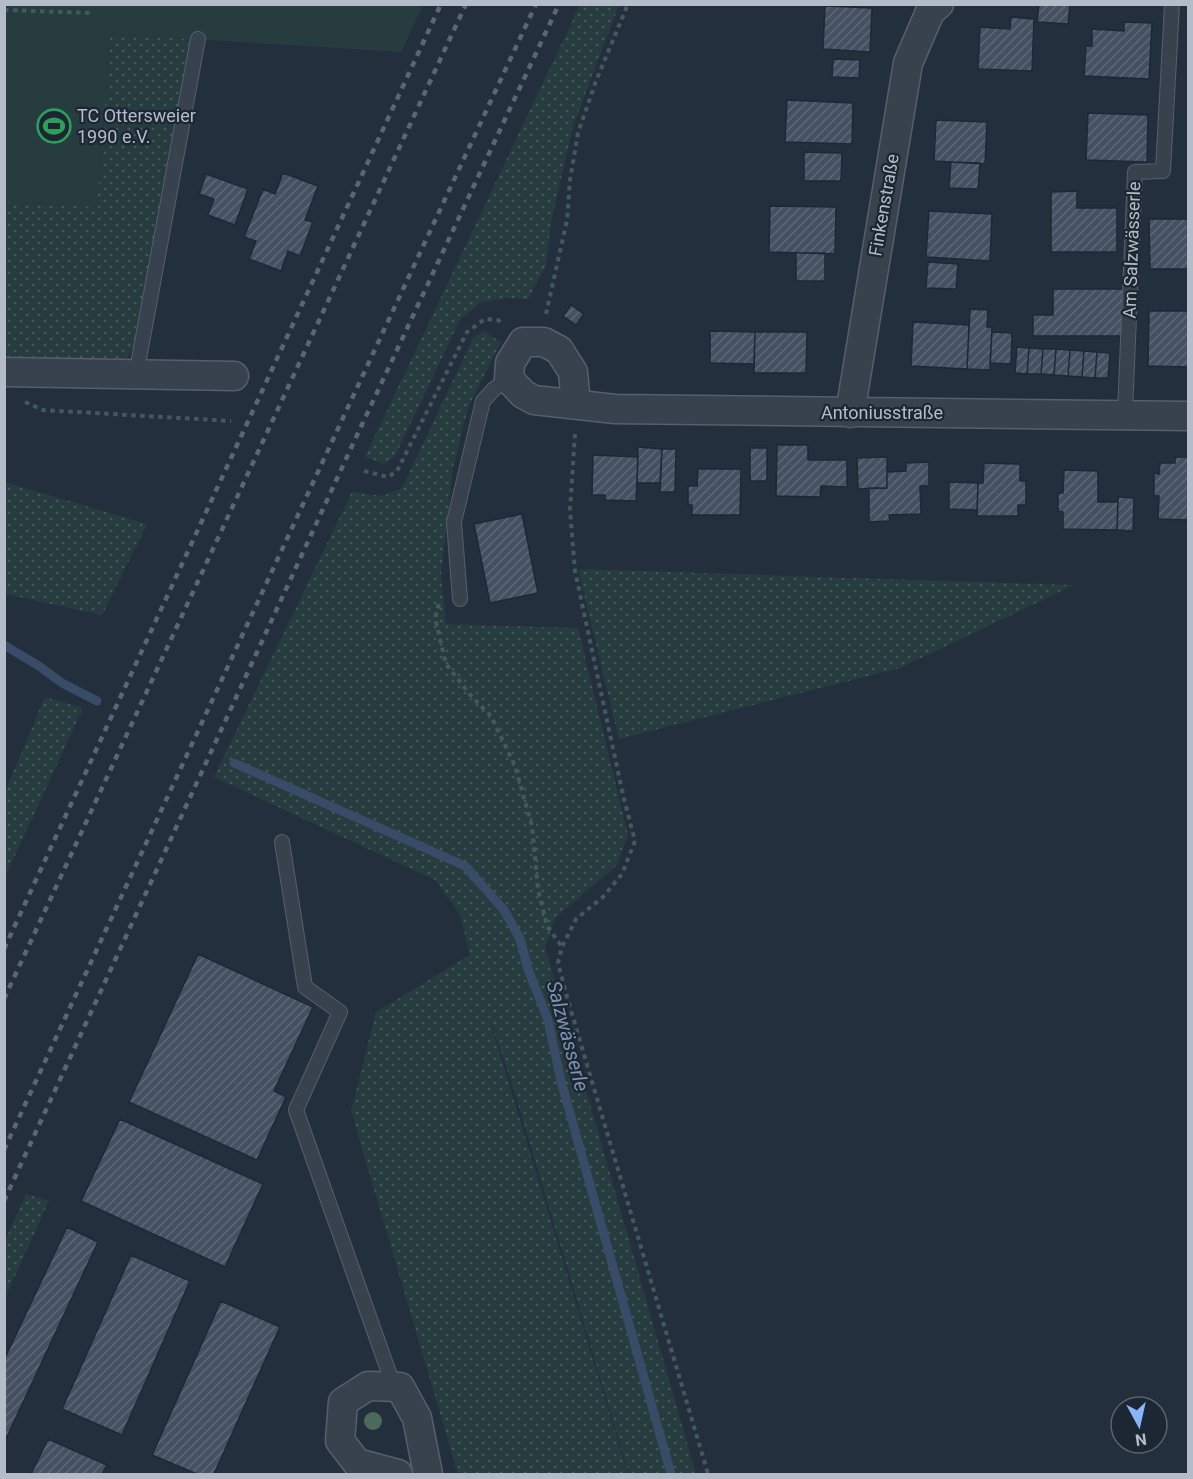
<svg xmlns="http://www.w3.org/2000/svg" width="1193" height="1479" viewBox="0 0 1193 1479" font-family="Roboto,sans-serif">
  <style>
    .green { fill: url(#green-dots) }
    .pitch { fill: #263c3f }
    .lines { fill: none; stroke-linecap: round; stroke-linejoin: round }
    .stream { stroke: #394c67; stroke-width: 9 }
    .building { fill: url(#building-hatch); stroke: #1f2835; stroke-width: 1.5 }
    .lane-casing { stroke: #565f6c; stroke-width: 16 }
    .street-casing { stroke: #565f6c; stroke-width: 31 }
    .path { stroke: #44595c; stroke-width: 4; stroke-dasharray: 4.5 4.5; stroke-linecap: butt }
    .lane { stroke: #38414e; stroke-width: 14 }
    .street { stroke: #38414e; stroke-width: 28 }
    .rail { stroke: #5a6575; stroke-width: 4.5; stroke-dasharray: 6 6; stroke-linecap: butt }
    .tree { fill: #4b6a5d }
    .labels { text-anchor: middle; stroke-width: 4.5; stroke-linejoin: round; paint-order: stroke }
    .poi-label { font-size: 18px; fill: #b4bcc9; stroke: #1d2633; text-anchor: start }
    .street-label { font-size: 18px; fill: #b4bcc9; stroke: #1d2633 }
    .water-label { font-size: 20px; font-style: italic; fill: #7c92b1; stroke: #1d2633 }
  </style>
  <defs>
    <pattern id="green-dots" width="8" height="8" patternUnits="userSpaceOnUse" patternTransform="scale(1.5)"><rect width="8" height="8" fill="#263c3f"/><path d="M2 2h.1M6 6h.1" fill="none" stroke="#435659" stroke-width="1.8" stroke-linecap="round"/></pattern>
    <pattern id="building-hatch" width="6" height="6" patternUnits="userSpaceOnUse" patternTransform="scale(1.5)"><rect width="6" height="6" fill="#455162"/><path d="M-1 1l2-2M0 6l6-6M5 7l2-2" fill="none" stroke="#5d6877"/></pattern>
  </defs>
  <rect width="100%" height="100%" fill="#242f3e"/>
  <path class="green" d="M580,5H619L573,126L551,222L546,266L528,299L507,298L481,302L460,320L395,456L384,464L365,457Z
    M110,34L191,39L134,346L122,367L5,363L4,201L97,207Z
    M483,331L501,342L468,408L453,468L441,575L446,624L578,628L628,835L617,865L555,918L545,947L696,1474H629L513,1087L485,1005L628,1474H458L351,1111L376,1012L470,955L460,914L435,880L214,777L352,492L383,496L402,488L473,338Z
    M4,482L147,524L102,615L5,594Z
    M578,569L1074,585L900,668L619,739Z
    M45,697L83,708L5,877V792Z
    M26,1194L49,1201L5,1298V1241Z"/>
  <path class="pitch" d="M5,5H423L401,52L110,34L97,207L5,201Z"/>
  <g class="lines">
    <path class="stream" d="M4,645L39,666L62,683L97,701
      M234,763L465,866L504,910L520,939L528,969L548,1020L561,1081L671,1474"/>
  </g>
  <path class="building" d="M1039,4H1070L1068,24L1037,22Z
    M825,6L872,8L870,52L823,49Z
    M1011,17L1034,19L1032,71L978,69L980,27L1010,29Z
    M1124,22L1152,23L1149,79L1084,76L1086,46H1092V29L1124,31Z
    M833,59L860,60L859,78L832,77Z
    M787,100L853,103L852,144L785,142Z
    M1088,113L1148,115L1147,162L1086,160Z
    M936,120L987,122L985,164L934,161Z
    M804,152L842,153L841,181H804Z
    M951,162L980,163L978,189L949,188Z
    M283,173L318,186L305,220L313,222L300,256L288,251L281,271L249,259L256,241L244,237L263,189L275,194Z
    M206,174L248,189L235,225L208,215L214,199L199,194Z
    M1077,191V208H1117V252H1051V192Z
    M770,206L836,207L835,254L769,252Z
    M929,211L992,214L990,261L926,257Z
    M1149,219H1188V269H1150Z
    M796,253H825V281H796Z
    M928,262L958,264L956,289L926,288Z
    M1053,289H1128V336H1033V315H1053Z
    M571,305L584,314L576,325L563,316Z
    M970,309L988,310L987,327H992L990,370L967,369Z
    M1149,311H1188V367L1148,366Z
    M913,322L969,325L967,369L911,366Z
    M710,331L755,332L754,364L710,363Z
    M755,332H807L806,373H754Z
    M992,332L1012,333L1011,364L990,363Z
    M1017,347L1029,348L1027,374L1015,373Z
    M1029,348L1043,349L1041,374H1027Z
    M1043,349H1056L1054,375L1041,374Z
    M1056,349L1070,350L1068,376L1054,375Z
    M1070,350L1084,351L1082,377L1068,376Z
    M1084,351L1097,352L1095,378L1082,377Z
    M1097,352L1110,353L1108,378H1095Z
    M777,445H808V460H847V487L821,486L820,497L776,496Z
    M638,447L662,449L660,483H637Z
    M750,448H767V481H750Z
    M662,449H676L675,492H660Z
    M593,455L638,457L636,501L605,500V495H592Z
    M887,457V488L858,489L857,458Z
    M1175,457H1188V520L1158,519L1159,496H1154V473L1159,474L1160,463H1175Z
    M929,462V486H920L921,514L889,515L890,521L869,522V488H887V472L906,471V463Z
    M984,463L1020,464V481H1026V505H1018V516H977L978,483H983Z
    M698,469H741L740,515H692V505H688V486H697Z
    M1064,470L1098,471V502H1118L1117,530L1063,529V512L1058,511V493H1063Z
    M949,482L978,483L977,510L949,509Z
    M1118,497L1134,498L1133,531L1117,530Z
    M522,514L538,593L490,603L474,524Z
    M198,954L313,1007L274,1091L286,1097L257,1160L129,1102Z
    M120,1119L263,1184L225,1267L81,1201Z
    M67,1227L98,1242L4,1443V1360Z
    M131,1255L190,1281L122,1435L62,1409Z
    M221,1301L280,1327L214,1474H197L152,1455Z
    M48,1439L107,1465L102,1474H31Z"/>
  <g class="lines">
    <g class="lane-casing">
      <path id="lane" d="M136,375L198,39
        M1125,413L1135,172L1163,171L1172,4
        M460,599L454,522L483,401L494,389L509,379
        M282,842L305,987L340,1012L296,1110L394,1387"/>
    </g>
    <g class="street-casing">
      <path id="street" d="M4,372L234,376
        M576,404L573,372L559,350L544,342H523L510,363L509,379L523,394L534,400L615,409L1188,416
        M850,413L908,63L930,12L939,4
        M398,1474L357,1463L340,1441L343,1402L368,1386L400,1387L417,1418L428,1474"/>
    </g>
    <path class="path" d="M4,10L92,13
      M546,314L567,220L570,180L578,133L596,81L628,4
      M25,402L43,410L231,421
      M575,434L570,510L575,571L623,795L635,841L622,874L603,897L576,919L562,947L558,963L567,997L708,1474
      M364,471L388,477L397,471L467,332L485,319L498,320L503,325
      M439,604L435,618L446,664L472,697L491,716L515,766L532,826L538,889L547,926L562,947"/>
    <use href="#lane" class="lane"/>
    <use href="#street" class="street"/>
    <path class="rail" d="M4,949L441,4
      M4,999L466,4
      M4,1150L342,420L536,4
      M4,1201L352,446L559,4"/>
  </g>
  <circle class="tree" cx="373" cy="1421" r="9"/>
  <defs>
    <g id="stadium-ring" transform="scale(1.725)"><circle r="9.5" fill="#1d2633" stroke="#2e9e5b" stroke-width="1.5"/><path d="M0-5a6.5 5 0 1 0 0 10a6.5 5 0 1 0 0-10ZM-3.5-1.8h7v3.6h-7Z" fill="#2e9e5b"/></g>
  </defs>
  <g fill-rule="evenodd">
    <use href="#stadium-ring" x="54" y="126"/>
  </g>
  <g class="labels">
    <g class="poi-label">
      <text x="77" y="122">TC Ottersweier<tspan x="77" dy="21">1990 e.V.</tspan></text>
    </g>
    <g class="street-label">
      <text transform="translate(884 205) rotate(-80)" y="6">Finkenstraße</text>
      <text transform="translate(1132 250) rotate(-88)" y="6">Am Salzwässerle</text>
      <text x="882" y="419">Antoniusstraße</text>
    </g>
    <g class="water-label">
      <text transform="translate(568 1036) rotate(75)" y="7">Salzwässerle</text>
    </g>
  </g>
  <rect width="1193" height="1479" fill="none" stroke="#b4bcc9" stroke-width="12"/>
  <g transform="translate(1139 1425) rotate(172)"><circle r="28" fill="#1d2633" stroke="#59626f" stroke-width="1.5"/>
  <path d="M0-4.5L10 22L0 15L-10 22Z" fill="#8ab4f8"/>
  <text y="-9" font-size="16" font-weight="bold" text-anchor="middle" fill="#b4bcc9">N</text>
  </g>
</svg>
